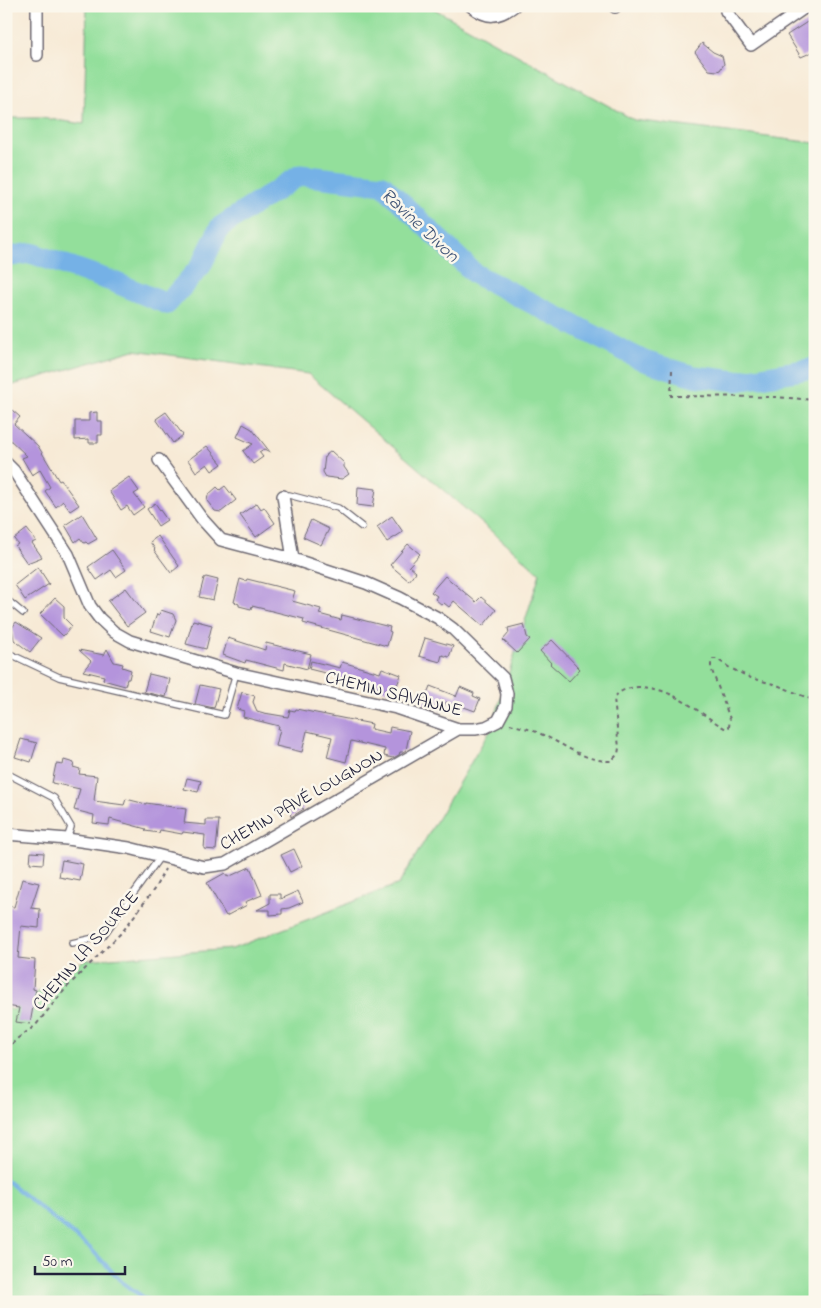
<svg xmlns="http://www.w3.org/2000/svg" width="821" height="1308" viewBox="0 0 821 1308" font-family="'Indie Flower',sans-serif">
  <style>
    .green { fill: #93df9b; stroke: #5a806b }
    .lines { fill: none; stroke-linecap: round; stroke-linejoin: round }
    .stream { stroke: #75b1e6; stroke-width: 4 }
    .river { stroke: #75b1e6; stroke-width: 21 }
    .building { fill: #b494dc }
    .service-casing { stroke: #6d6871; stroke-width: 8 }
    .minor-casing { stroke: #6d6871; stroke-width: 14 }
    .path { stroke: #6d6871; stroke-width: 2; stroke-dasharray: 4 4; stroke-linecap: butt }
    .service { stroke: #fff; stroke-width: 5.5 }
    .minor { stroke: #fff; stroke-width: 11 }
    .labels { text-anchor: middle; stroke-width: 5; stroke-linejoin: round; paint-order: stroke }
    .street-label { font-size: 18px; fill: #22223b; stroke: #fbf7ec }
    .water-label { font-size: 19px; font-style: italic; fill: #3f5477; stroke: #fbf7ec }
  </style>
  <rect width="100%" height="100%" fill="#fbf7ec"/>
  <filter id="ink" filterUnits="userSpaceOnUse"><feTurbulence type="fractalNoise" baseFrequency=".02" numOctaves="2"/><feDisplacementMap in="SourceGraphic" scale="10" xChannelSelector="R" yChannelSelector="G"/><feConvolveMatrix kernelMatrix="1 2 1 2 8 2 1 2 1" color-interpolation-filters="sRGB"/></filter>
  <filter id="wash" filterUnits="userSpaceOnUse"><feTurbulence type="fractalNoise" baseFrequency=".0096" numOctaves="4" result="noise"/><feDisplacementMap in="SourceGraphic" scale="20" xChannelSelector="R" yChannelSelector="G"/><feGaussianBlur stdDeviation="1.12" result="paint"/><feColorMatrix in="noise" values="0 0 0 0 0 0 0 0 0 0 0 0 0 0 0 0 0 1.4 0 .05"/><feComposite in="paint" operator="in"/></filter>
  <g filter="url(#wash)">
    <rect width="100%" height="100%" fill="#f7ead6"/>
    <path class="green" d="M87,6H429L634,120L815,143V1302H6V1008L13,1010L84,960L232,949L399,884L492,727L540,573L308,374L134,350L6,387V118H41L84,124Z"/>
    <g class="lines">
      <path class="stream" d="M6,1180L91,1249L123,1283L150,1302"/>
      <path class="river" d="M6,257L31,253L114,282L167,304L201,266L220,227L300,175L383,185L475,274L644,361L694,376L737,381L815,368"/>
    </g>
    <g id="blocks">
      <path class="building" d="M815,17V51L801,57L787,35Z
        M702,43L713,52L722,56L724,64L720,70L717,71L709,70L695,52Z
        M12,410L20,417L14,424L38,446L59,481L61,480L79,505L70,511L63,501L56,507L45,491L50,487L40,470L32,475L22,458L27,456L6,436V416Z
        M97,412V421H102V435H98V443H89V439L75,440V421H89V413Z
        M166,412L183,435L173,443L156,419Z
        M243,424L252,429L270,452L264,449L259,452L263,457L253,464L243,451L253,444L237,437Z
        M207,446L222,464L212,471L207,464L196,472L188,460Z
        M331,451L344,463V467L349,474L342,479L326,477L323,472L325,456Z
        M129,477L139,491L134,494L144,507L133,515L127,506L121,510L109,491Z
        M225,486L236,500L221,512L215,511L207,501L208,495L217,487L220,490Z
        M358,487L376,489L373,507L357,505Z
        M155,503L167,520L158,526L147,509Z
        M257,503L261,509L264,507L275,523L256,537L240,515Z
        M82,514L97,539L88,544L86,542L84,543L80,538L75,542L65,525Z
        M392,516L403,532L387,542L377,527Z
        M311,520L329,529L321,545L303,537Z
        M27,529L36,541L32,543L42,557L27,563L15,546L18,544L14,539Z
        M158,536L179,566L171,573L154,550L155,549L150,542Z
        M408,544L420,554L409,566L416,572L409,581L390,565Z
        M112,550L126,570L116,577L111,570L97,580L88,567Z
        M38,567L49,584L25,600L15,585Z
        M445,576L476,602L481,597L496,610L483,626L454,601L449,607L444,603L442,605L435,599L437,596L431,592Z
        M206,577L218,580L213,600L199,597L204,578Z
        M240,579L246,581L247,579L295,591L292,601L321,609L319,614L341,620L342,615L390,627L389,631L391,632L387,646L303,623L304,619L252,606L251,609L239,606V604L234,602Z
        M126,588L145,613L127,626L108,601Z
        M55,598L64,606V618L72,626L63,636L40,614Z
        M161,610L173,614L176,620L170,637L151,631L157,614L159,615Z
        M193,620L212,625L206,649L186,644Z
        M16,622L41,638L30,652L14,640L12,628Z
        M524,624L527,637L530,639L517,653L503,640L509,633L508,628Z
        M228,638L265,650L266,643L311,654L307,669L285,663L284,670L246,660L245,663L223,655Z
        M425,638L453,646L449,657L442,655L440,662L419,656Z
        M552,640L580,669L569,681L550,664L551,663L540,651Z
        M107,649L114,662L123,664L122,667L131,670L129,679H127L125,686L103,680L104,676L83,671L91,661L79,650L104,655Z
        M311,661L340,668L342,662L380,673L382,668L401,675L394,693L375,687L376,684L358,678L355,687L336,682L337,676L309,669Z
        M149,674L170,679L166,697L144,692Z
        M200,685L219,689L214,708L195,704Z
        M430,686L456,696V697L460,687L474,693L473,696L480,699L475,711L453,703V705L446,702L442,711L423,704Z
        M242,692L255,696L253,702L257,711L264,713L288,717L290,710L295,711L296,709L372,724L371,729L389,733L390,727L410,731L406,750L403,752H400L399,755L393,758L384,756L385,749L351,741L346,762L327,757L332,737L307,731L302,752L276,746L280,729H278L279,726L243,717L244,711L237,709Z
        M21,739L37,743L31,762L15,757Z
        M64,760L74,763L73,767L80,769L79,774L97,776L94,801L124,805L126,799L146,804V803L186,809L184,823L206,825V820H219L216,850L204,849L205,835L183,832L182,834L160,830L159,833L145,831L146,829L110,819L109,825L93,823L94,815L74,810L80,789L52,783L56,764L63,765Z
        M187,778L201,781L198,792L184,789Z
        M295,804L304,809L291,817L289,806Z
        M294,849L302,866L290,872L281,855Z
        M31,852L44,853L43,864L30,863Z
        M62,860L83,864L80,881L59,877Z
        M250,867L262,895L245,902L247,905L226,916L207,883L225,873L228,877Z
        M22,879L39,883L31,908L40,909L39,928L21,926L18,958L35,960L33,989L36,990L30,1024L16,1022L19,1008L6,1006V906L14,907Z
        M298,891L303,902L289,908L282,909V914L270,915V910H257L270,903V894H280V899Z"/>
    </g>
  </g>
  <g filter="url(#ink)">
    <use href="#blocks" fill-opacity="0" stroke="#6d6871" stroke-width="1"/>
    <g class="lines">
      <g class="service-casing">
        <path id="service" d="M283,496L289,495L338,508L362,527
          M6,599L23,613
          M6,652L59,677L224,715L236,673
          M6,773L54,798L71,827L67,839
          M72,943L103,936L160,857"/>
      </g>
      <g class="minor-casing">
        <path id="minor" d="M37,6V55
          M471,6C487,19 498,18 514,6
          M615,7V6
          M726,11L751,45L807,6
          M6,463L14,471L68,554L90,606L99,618L114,632L130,641L236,673L396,708L458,729H475L486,727L498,721L506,706L507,694L503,678L453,629L438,618L400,598L366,583L293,559L221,540L202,519L159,460
          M283,496L293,559
          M6,834L67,839L129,848L204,867L225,864L458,729"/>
      </g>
      <path class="path" d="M672,370L671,396L776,397L815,400
        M510,724C520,727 531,729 541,734C564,744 585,762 611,761L618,754L619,748L614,698C620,690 627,688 638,687C673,687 697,712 726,729L729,727L730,719L711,668V663L713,659H717L730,668L751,678L777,685L815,701
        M6,1050L18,1038L35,1026L67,987L123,931L155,888L165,869"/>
      <use href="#service" class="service"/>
      <use href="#minor" class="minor"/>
    </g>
  </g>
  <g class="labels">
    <g class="street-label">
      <text transform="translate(394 693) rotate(14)" y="6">CHEMIN SAVANNE</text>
      <text transform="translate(301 799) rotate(-30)" y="6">CHEMIN PAVÉ LOUGNON</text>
      <text transform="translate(85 950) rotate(-49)" y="6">CHEMIN LA SOURCE</text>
    </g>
    <g class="water-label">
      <text transform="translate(421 224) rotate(43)" y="7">Ravine Divon</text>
    </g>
  </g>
  <rect width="821" height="1308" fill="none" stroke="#fbf7ec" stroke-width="25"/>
  <path d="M35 1266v8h90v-8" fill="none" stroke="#22223b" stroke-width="2.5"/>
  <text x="42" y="1266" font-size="15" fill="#22223b" stroke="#fbf7ec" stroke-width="4" paint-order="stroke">50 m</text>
</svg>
